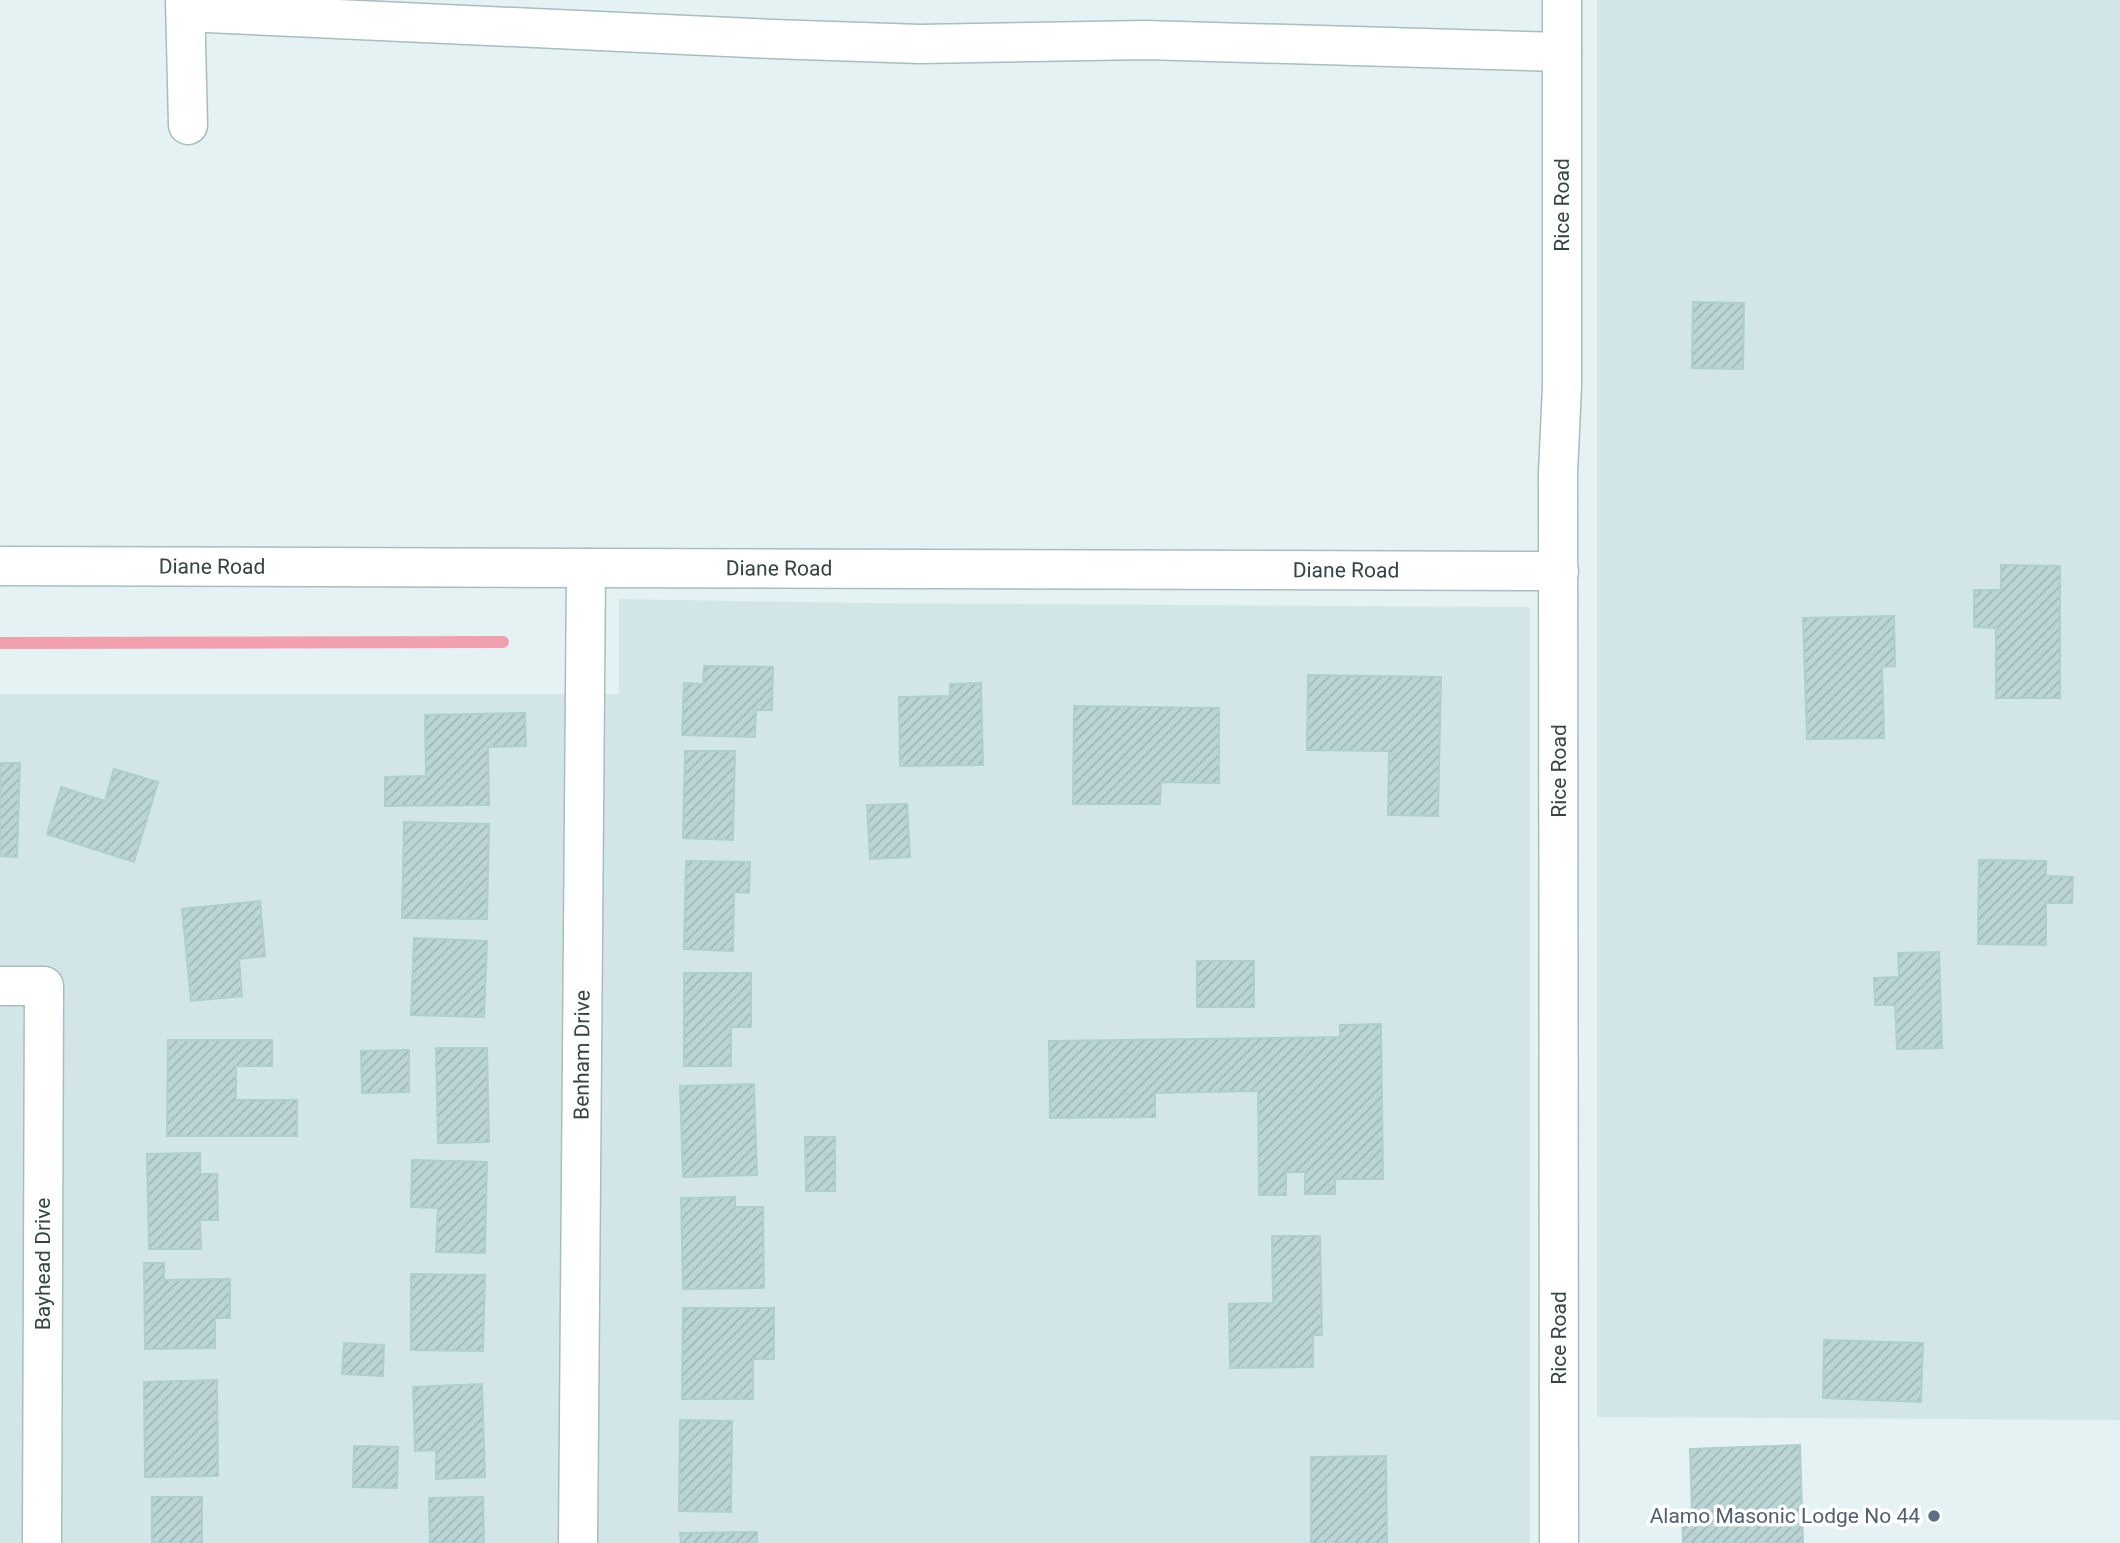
<svg xmlns="http://www.w3.org/2000/svg" width="2120" height="1543" viewBox="0 0 2120 1543" font-family="Roboto,sans-serif">
  <style>
    .residential { fill: #d3e6e7 }
    .lines { fill: none; stroke-linecap: round; stroke-linejoin: round }
    .stream { stroke: #f29fb0; stroke-width: 12 }
    .building { fill: url(#building-hatch); stroke: #add0cf; stroke-width: 2 }
    .minor-casing { stroke: #a7bdbe; stroke-width: 41 }
    .minor { stroke: #fff; stroke-width: 38 }
    .service-dot { fill: #5c6f8a; stroke: #fff; stroke-width: 2.5 }
    .labels { text-anchor: middle; stroke-width: 7; stroke-linejoin: round; paint-order: stroke }
    .street-label { font-size: 21px; fill: #344545; stroke: #fff }
    .service-label { font-size: 21px; fill: #4e5e75; stroke: #fff; text-anchor: end }
  </style>
  <defs>
    <pattern id="building-hatch" width="6" height="6" patternUnits="userSpaceOnUse" patternTransform="scale(1.75)"><rect width="6" height="6" fill="#bad5d4"/><path d="M-1 1l2-2M0 6l6-6M5 7l2-2" fill="none" stroke="#a0b8b7"/></pattern>
  </defs>
  <rect width="100%" height="100%" fill="#e5f2f3"/>
  <path class="residential" d="M1597,0H2120V1420L1597,1417Z
    M619,599L862,603L1530,607V1543H0V694H619Z"/>
  <g class="lines">
    <path class="stream" d="M0,643L503,642"/>
  </g>
  <path class="building" d="M1693,302L1744,303L1743,369L1692,368Z
    M2001,565L2060,566V698H1996V628L1974,627V590H2001Z
    M1894,616L1895,666L1882,667L1884,738L1807,739L1803,618Z
    M704,666L773,667L772,710H756L755,737L682,735L684,683L703,684Z
    M1308,675L1441,677L1438,816L1388,815L1389,751L1307,750Z
    M981,683L983,765L900,766L899,697L950,696V684Z
    M1074,706L1219,708V783L1161,782L1160,804H1073Z
    M525,713L526,746L488,747L489,805L385,806V777L426,776L425,715Z
    M685,751H735L733,840L683,838Z
    M0,763H20L17,857L0,856Z
    M114,769L158,782L134,862L47,834L61,787L105,801Z
    M907,804L910,857L870,859L867,805Z
    M404,822L489,824L487,919L402,918Z
    M1979,860L2046,861V876L2073,877L2072,903H2046V945L1978,944Z
    M686,861L750,862L749,893L734,892L733,951L684,949Z
    M260,901L265,956L239,959L242,996L191,1001L182,909Z
    M414,938L487,941L484,1017L411,1015Z
    M1939,952L1942,1048L1897,1049L1895,1005H1875L1874,978L1899,977L1898,953Z
    M1197,961H1254V1007H1197Z
    M684,973H751V1027H731V1066H684Z
    M1381,1024L1383,1179H1335V1194H1305V1172H1286V1195H1259L1258,1091L1155,1093V1117L1050,1118L1049,1041L1340,1037V1025Z
    M168,1040H272V1066H236V1100H297V1136H167Z
    M436,1048H487L489,1142L438,1143Z
    M409,1050V1092L362,1093L361,1051Z
    M754,1084L757,1175L683,1177L680,1086Z
    M805,1137H835V1191H806Z
    M200,1153V1174H217L218,1220H200L201,1249H149L147,1154Z
    M412,1160L487,1162L485,1253L436,1252L438,1208L411,1207Z
    M735,1197V1207H763L764,1288L683,1289L681,1198Z
    M1272,1236H1320L1322,1335H1313V1367L1230,1368L1229,1304L1273,1303Z
    M144,1263H164V1280L230,1279V1318H215V1348L145,1349Z
    M411,1274L485,1275L483,1351L411,1350Z
    M683,1308H774V1359H753V1399H682Z
    M1824,1340L1923,1343L1921,1402L1823,1398Z
    M344,1343L384,1345L383,1376L342,1374Z
    M217,1380L218,1476L145,1477L144,1382Z
    M482,1384L485,1477L436,1479V1450L415,1451L413,1387Z
    M680,1420L732,1421L731,1512L679,1511Z
    M1800,1445L1803,1543H1683L1682,1516H1692L1690,1449Z
    M354,1446L398,1447L397,1488L353,1487Z
    M1386,1456L1387,1543H1311V1457Z
    M152,1497H202V1543H152Z
    M483,1497L484,1543H430L429,1498Z
    M757,1532V1543H681L680,1533Z"/>
  <g class="lines">
    <g class="minor-casing">
      <g id="minor">
        <path d="M185,0L188,125"/>
        <path d="M186,12L772,39L920,44L1145,40L1562,52"/>
        <path id="s1" d="M0,566L1559,571"/>
        <path d="M0,986H44L42,1543"/>
        <path id="s2" d="M578,1543L586,568"/>
        <path d="M1559,1543L1558,473L1562,386V0"/>
      </g>
    </g>
    <use href="#minor" class="minor"/>
  </g>
  <circle class="service-dot" cx="1934" cy="1516" r="7"/>
  <g class="labels">
    <g class="street-label">
      <text transform="translate(1562 205) rotate(-90)" y="7">Rice Road</text>
      <text dy="7" stroke="none"><textPath href="#s1" startOffset="212">Diane Road</textPath></text>
      <text dy="7" stroke="none"><textPath href="#s1" startOffset="779">Diane Road</textPath></text>
      <text dy="7" stroke="none"><textPath href="#s1" startOffset="1346">Diane Road</textPath></text>
      <text transform="translate(1559 771) rotate(-90)" y="7">Rice Road</text>
      <text dy="7" stroke="none"><textPath href="#s2" startOffset="488">Benham Drive</textPath></text>
      <text transform="translate(43 1264) rotate(-90)" y="7">Bayhead Drive</text>
      <text transform="translate(1559 1338) rotate(-90)" y="7">Rice Road</text>
    </g>
    <g class="service-label">
      <text x="1920" y="1523">Alamo Masonic Lodge No 44</text>
    </g>
  </g>
</svg>
